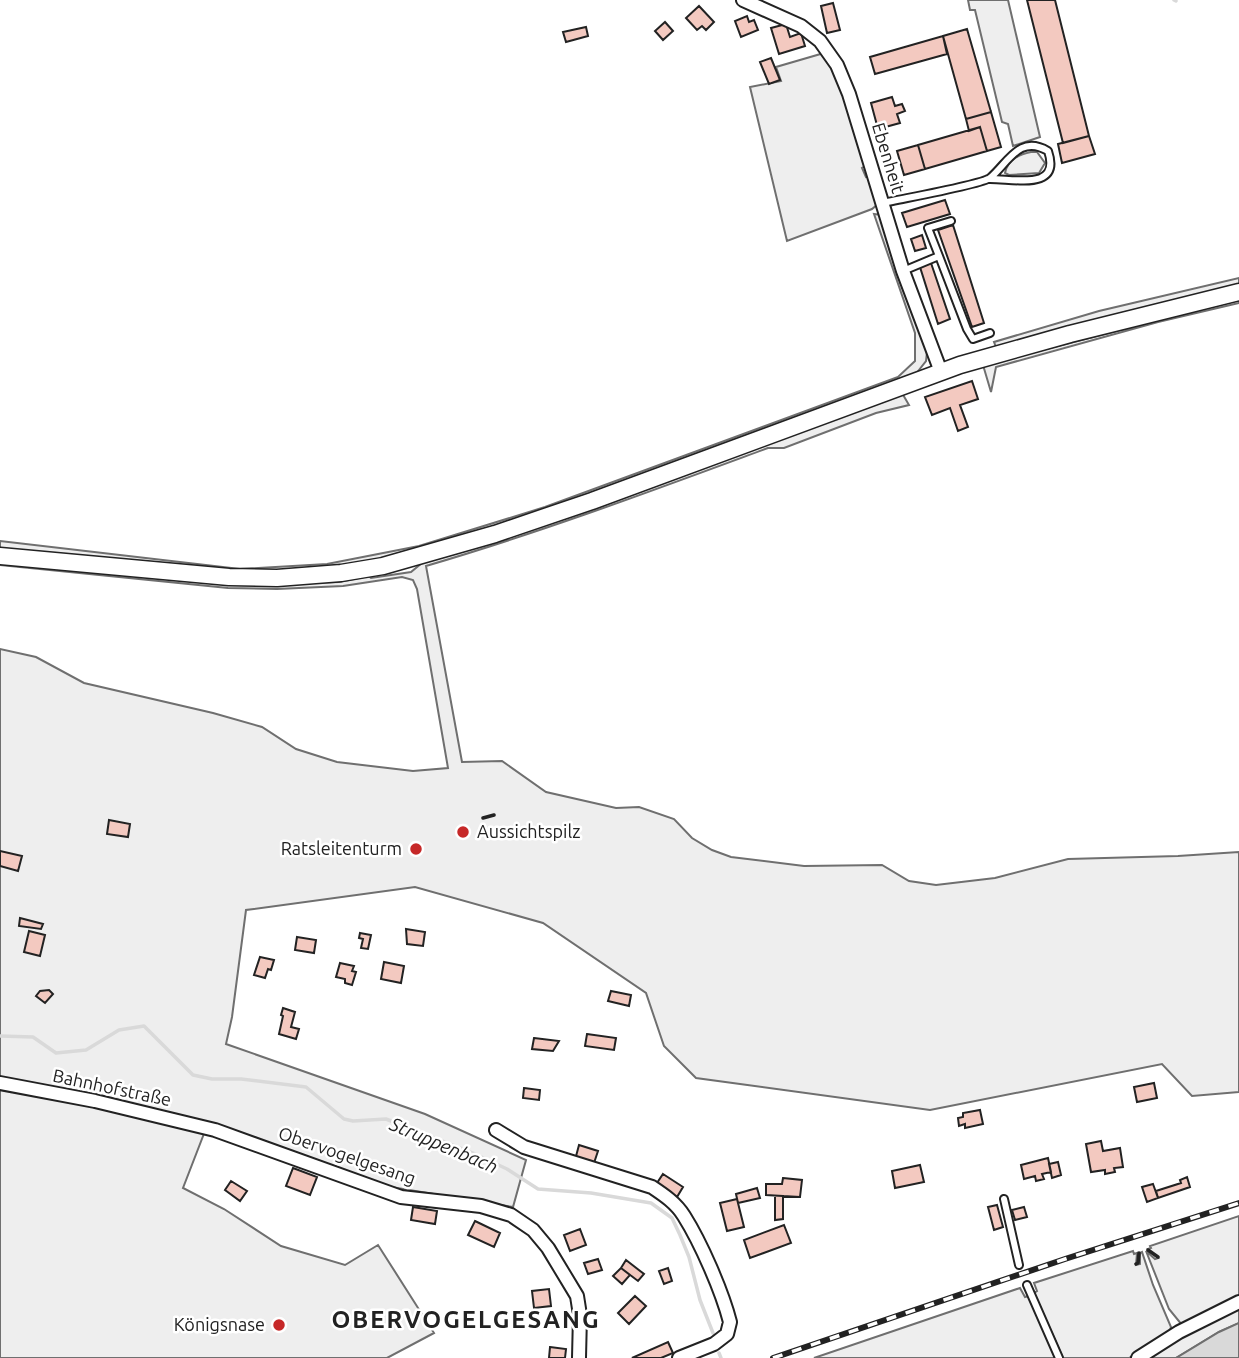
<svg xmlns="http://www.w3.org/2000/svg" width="1239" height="1358" viewBox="0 0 1239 1358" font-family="Ubuntu,sans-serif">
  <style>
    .green { fill: #eee; stroke: #6f6f6f; stroke-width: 2 }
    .water { fill: #d9d9d9; stroke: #6f6f6f; stroke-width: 2 }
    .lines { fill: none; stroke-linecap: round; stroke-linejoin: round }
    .stream { stroke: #d9d9d9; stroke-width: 3.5 }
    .building { fill: #f3c9c0; stroke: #222; stroke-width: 2 }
    .service-casing { stroke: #222; stroke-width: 10 }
    .minor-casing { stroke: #222; stroke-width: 16 }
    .secondary-casing { stroke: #222; stroke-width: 19 }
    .service { stroke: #fff; stroke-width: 6 }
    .minor { stroke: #fff; stroke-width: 12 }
    .secondary { stroke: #fff; stroke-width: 16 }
    .rail-casing { stroke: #222; stroke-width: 6 }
    .rail { stroke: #fff; stroke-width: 3.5; stroke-dasharray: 10; stroke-linecap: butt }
    .wall { stroke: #222; stroke-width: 3.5 }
    .poi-dot { fill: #c62828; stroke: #fff; stroke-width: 2.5 }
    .labels { text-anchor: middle; stroke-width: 5; stroke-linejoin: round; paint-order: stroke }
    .street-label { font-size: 18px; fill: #222; stroke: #fff }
    .poi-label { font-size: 18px; fill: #222; stroke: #fff; text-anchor: end }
    .water-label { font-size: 19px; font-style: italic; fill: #222; stroke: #fff }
    .district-label { font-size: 24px; font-weight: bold; letter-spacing: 2px; fill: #222; stroke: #fff }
  </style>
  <rect width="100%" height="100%" fill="#fff"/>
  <path class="green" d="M968,0H1008L1040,137L1013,146L1008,124L1002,122L975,10H970Z
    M824,53L838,81L867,165L862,168L866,177L871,176L878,204L872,209L787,241L750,87L781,81L776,67Z
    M1031,152H1037L1045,163L1039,173L1009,175L1005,173C1007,160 1020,154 1031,152Z
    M874,214L882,215L927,352L926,361L915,375L494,528L381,560L307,570L238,571L0,549V541L240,569L327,564L419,546L545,507L898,377L915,361V333Z
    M1239,278V287L996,347L994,342L1099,311Z
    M1239,300V303L1158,322L996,367L991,392L983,365Z
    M902,393L909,405L876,413L784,448H768C654,490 542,532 426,566L462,762L502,761L546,792L616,808L639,807L674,819L692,838L712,850L731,857L804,866L882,865L909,881L936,885L995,878L1068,859L1178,856L1239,852V1092L1192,1096L1162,1064L930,1110L696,1078L664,1046L646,993L543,923L415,887L246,910L232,1017L226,1044L425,1114L526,1160L513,1207L391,1187L261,1140L0,1078V649L36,657L84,683L213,713L262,727L296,749L337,762L413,771L448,768L417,589L413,580L402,577L343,586L277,589L228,588L0,565V561L275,584L339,582L369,576L371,578L411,572L422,563Z
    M0,1087L205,1131L183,1188L224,1209L281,1246L345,1265L378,1245L434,1333L387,1358H0Z
    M1239,1216V1297L1182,1325L1169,1309L1146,1251L1155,1259L1158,1258L1148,1249L1151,1248L1150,1246Z
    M1133,1251L1134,1254L1137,1253L1136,1265L1140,1264V1253L1142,1252L1153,1285L1171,1327L1169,1333L1129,1358H1063L1034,1293L1037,1291L1034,1283Z
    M1020,1288L1025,1297L1029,1296L1056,1358H814Z
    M1239,1306V1323L1219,1332L1176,1358H1145L1181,1336Z"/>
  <path class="water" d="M1239,1323V1358H1176L1219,1332Z"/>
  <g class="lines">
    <path class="stream" d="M1174,0L1176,1
      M0,1036L33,1037L56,1053L86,1050L119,1030L144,1026L193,1075L212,1079H241L306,1087L344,1119L353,1121L386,1119L475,1154L507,1169L538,1189L591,1193L651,1203L672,1218L680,1235L689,1257L700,1300L713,1333
      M719,1353L721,1358"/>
  </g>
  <path class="building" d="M1027,0H1055L1089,136L1063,143Z
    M833,3L840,30L827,33L821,6Z
    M699,6L714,22L706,30L702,26L697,30L686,18Z
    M747,16L749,22L754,20L758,30L741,37L735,21Z
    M665,22L673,31L663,40L655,31Z
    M786,24L790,37L801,33L805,46L779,54L771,28Z
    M586,27L588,36L566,42L563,32Z
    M967,29L991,112L966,119L943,36Z
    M943,36L947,54L875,74L870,57Z
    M771,58L780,80L769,84L760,62Z
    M892,97L895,106L902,104L905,111L897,114L900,123L878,129L871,103Z
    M991,112L1001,147L987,151L980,127L969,131L966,119Z
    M980,127L987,151L925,169L918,145Z
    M1089,136L1095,154L1062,163L1058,144Z
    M918,145L925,169L904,175L897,151Z
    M945,200L950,214L907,227L902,213Z
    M953,225L984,323L972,327L938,230Z
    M922,235L926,248L915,251L911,239Z
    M931,263L950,319L938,324L920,267Z
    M972,381L978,399L960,405L968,427L958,431L950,408L932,415L925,397Z
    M109,820L130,824L128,837L107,834Z
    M0,851L22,856L18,871L0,866Z
    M20,918L43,924L41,929L19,926Z
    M406,929L425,932L423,946L407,944Z
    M29,931L45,935L40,956L24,952Z
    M360,933L371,935L368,949L361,948L363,939L359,938Z
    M297,937L316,940L314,953L295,950Z
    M260,957L274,960L271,970L268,969L265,978L254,975Z
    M384,962L404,966L401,983L381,979Z
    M340,963L354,966L352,971L356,972L352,985L345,983V979L336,977Z
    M49,990L53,994L45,1003L36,996L40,991Z
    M611,991L631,995L629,1006L608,1001Z
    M283,1008L295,1012L291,1027L299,1029L296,1039L279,1034L283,1016L281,1015Z
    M587,1034L616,1038L614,1050L585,1046Z
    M534,1038L559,1041L553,1051L532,1049Z
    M1154,1083L1157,1098L1137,1102L1134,1087Z
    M524,1088L540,1090L539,1100L523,1098Z
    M980,1110L983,1124L965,1128V1124L959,1126L958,1118L963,1117V1113Z
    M1101,1141L1103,1151L1120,1148L1123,1167L1114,1168L1115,1172L1105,1174V1170L1091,1172L1086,1144Z
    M579,1145L598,1151L593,1166L575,1160Z
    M1048,1158L1051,1172L1042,1174L1044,1179L1036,1181L1035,1176L1024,1179L1021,1165Z
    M1058,1162L1061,1175L1052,1178L1049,1164Z
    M920,1165L924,1182L895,1188L892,1171Z
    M293,1168L317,1177L310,1195L286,1186Z
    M663,1174L683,1187L677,1197L657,1183Z
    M1187,1177L1190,1187L1158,1198L1156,1191L1181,1183L1180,1180Z
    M783,1178L802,1180L800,1197L766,1195V1184H782Z
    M231,1181L247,1191L240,1201L225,1190Z
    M1153,1184L1158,1198L1147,1202L1142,1187Z
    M757,1188L760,1198L738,1203L736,1194Z
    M775,1196H783V1219L775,1220Z
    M737,1199L744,1227L727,1231L720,1203Z
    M997,1205L1003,1227L994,1230L988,1207Z
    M413,1207L437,1211L435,1224L411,1220Z
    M1024,1207L1027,1217L1015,1220L1012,1210Z
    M475,1221L500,1233L494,1247L468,1235Z
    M784,1225L791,1243L750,1258L744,1240Z
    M580,1229L586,1245L570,1251L564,1235Z
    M598,1259L602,1270L588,1274L584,1263Z
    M626,1260L644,1274L638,1281L621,1268Z
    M621,1268L630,1275L622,1284L613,1276Z
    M668,1268L672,1281L664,1284L659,1271Z
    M549,1289L551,1306L534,1308L532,1291Z
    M635,1296L646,1306L629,1324L618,1313Z
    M668,1342L673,1353L661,1358H632Z
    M550,1347L566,1349L565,1358H549Z"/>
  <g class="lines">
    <g class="service-casing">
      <path id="service" d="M883,203C900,199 980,185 990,178C1008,163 1019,134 1048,151C1062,192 1012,178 988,179
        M939,256L928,228L951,221
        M903,271L939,256L967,329L973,339L990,333
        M1004,1199L1019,1265
        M1027,1285L1059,1358"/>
    </g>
    <g class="minor-casing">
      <path id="minor" d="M743,0L801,26L820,41L837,65L849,94L903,271L941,372
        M0,1083L95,1101L215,1130L401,1197L481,1206L511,1215L533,1230L548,1248L577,1296L580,1315L579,1358
        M496,1130L524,1147L652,1187C664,1195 676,1203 684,1216C701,1243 722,1291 730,1322L727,1334L714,1344L679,1358
        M1138,1358L1179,1332L1239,1302"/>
    </g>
    <g class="secondary-casing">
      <path id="secondary" d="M0,556L229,577L277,578L341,573L383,566L495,534L592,501L960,365L1070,334L1239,292"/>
    </g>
    <use href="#service" class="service"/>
    <use href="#minor" class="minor"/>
    <use href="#secondary" class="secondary"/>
    <g class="rail-casing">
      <path id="rail" d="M773,1358L1065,1259L1239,1203"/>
    </g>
    <use href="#rail" class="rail"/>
    <path class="wall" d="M483,818L494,815
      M1148,1250L1158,1257
      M1136,1264L1138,1263L1139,1253"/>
  </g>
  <g class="poi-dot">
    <circle cx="463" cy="832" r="7"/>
    <circle cx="416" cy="849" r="7"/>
    <circle cx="279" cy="1325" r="7"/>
  </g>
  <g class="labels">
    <g class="street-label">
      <text transform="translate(888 158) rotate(73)" y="6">Ebenheit</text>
      <text transform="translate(112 1088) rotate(12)" y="6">Bahnhofstraße</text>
      <text transform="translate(347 1156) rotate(19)" y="6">Obervogelgesang</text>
    </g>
    <g class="poi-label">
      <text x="477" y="838" text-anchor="start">Aussichtspilz</text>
      <text x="402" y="855">Ratsleitenturm</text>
      <text x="265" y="1331">Königsnase</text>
    </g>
    <g class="water-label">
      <text transform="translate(444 1145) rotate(23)" y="7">Struppenbach</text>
    </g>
    <g class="district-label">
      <text x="466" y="1328">OBERVOGELGESANG</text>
    </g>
  </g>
</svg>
